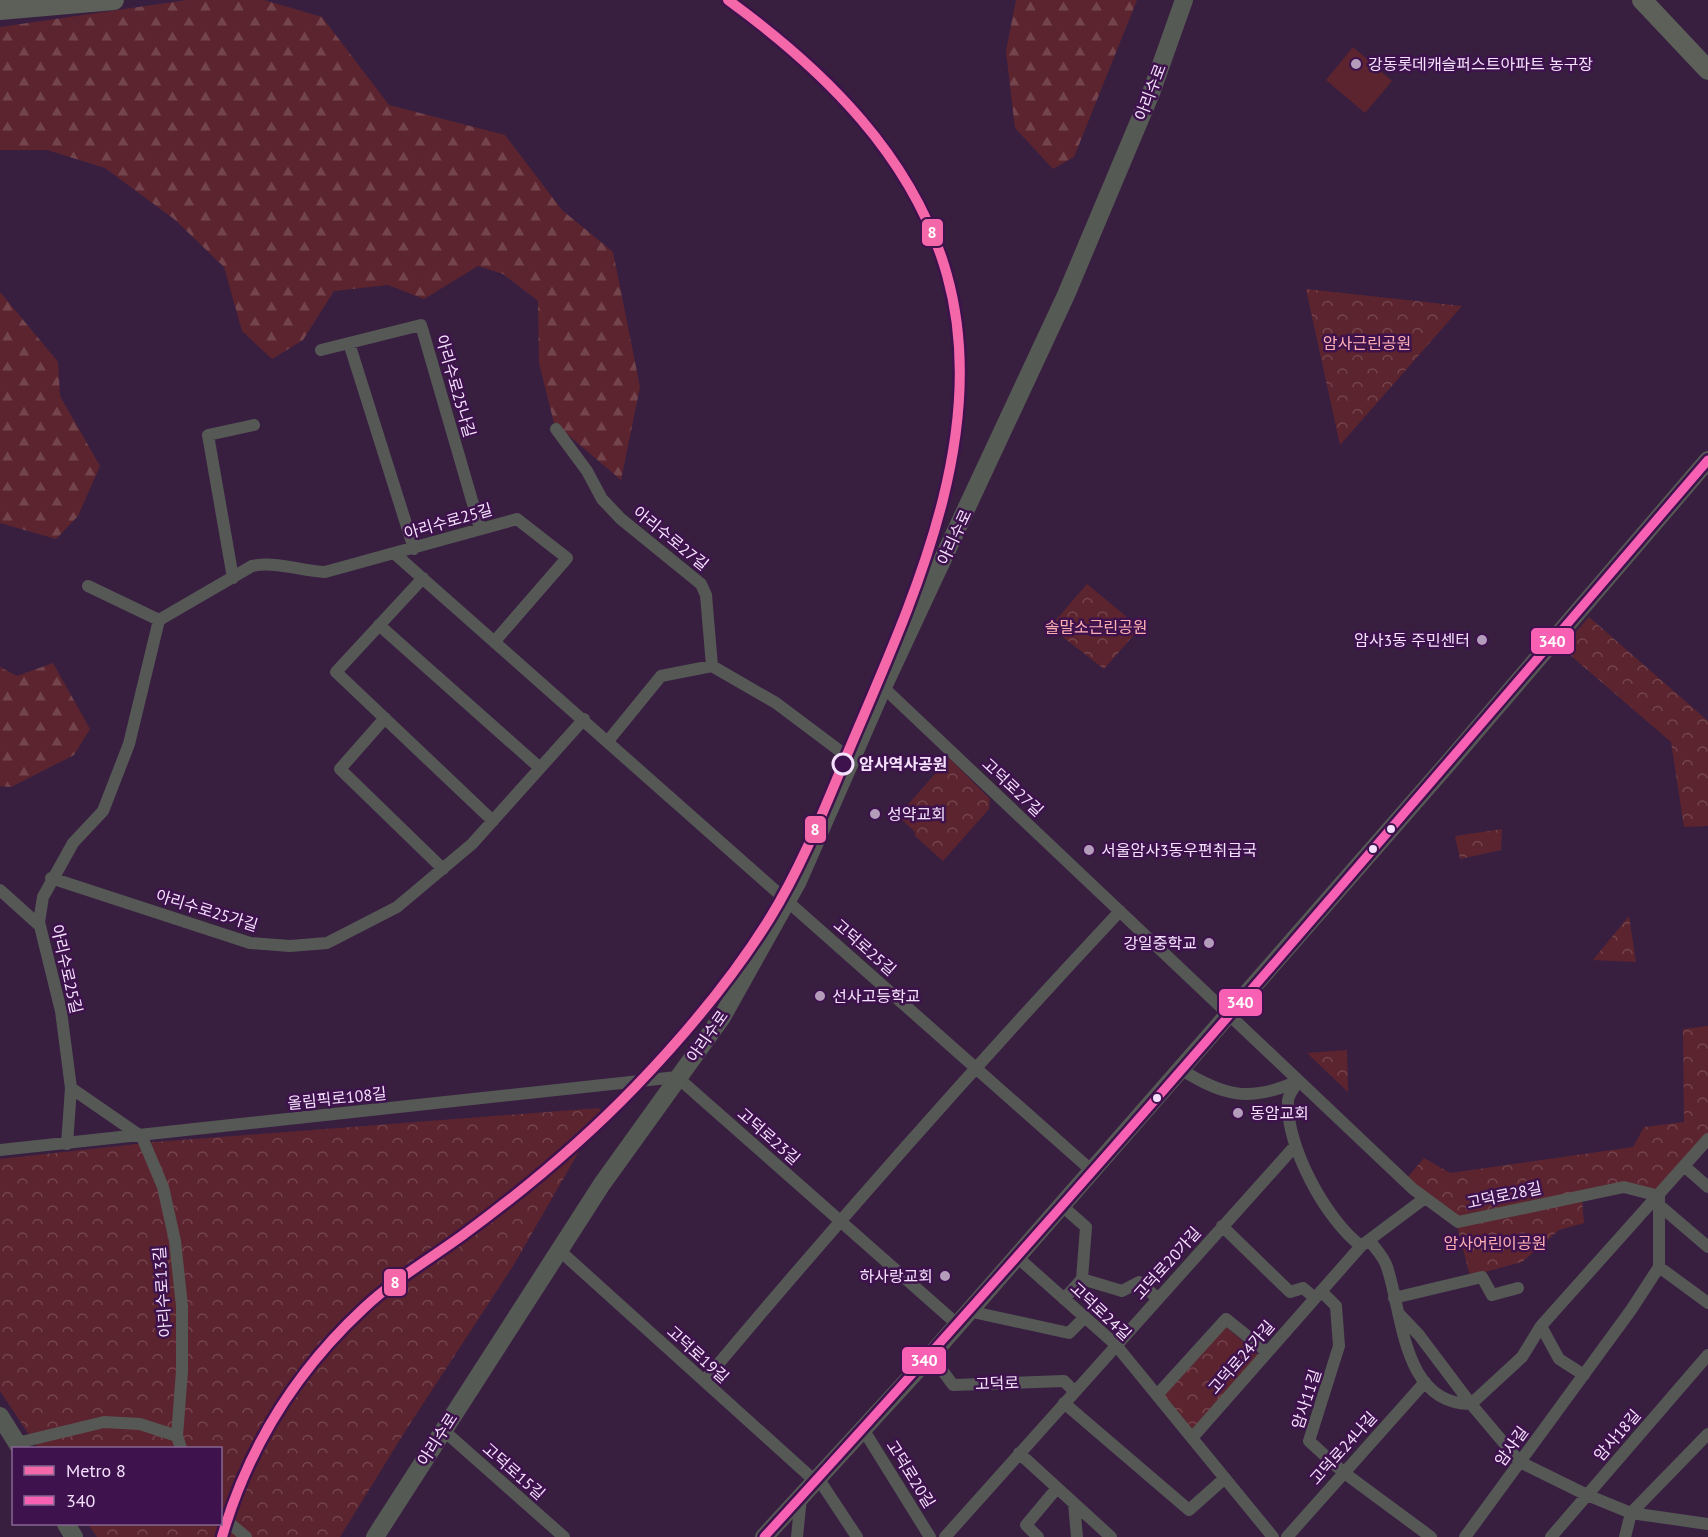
<svg xmlns="http://www.w3.org/2000/svg" width="1708" height="1537" viewBox="0 0 1708 1537" font-family="'PT Sans','Noto Sans KR',sans-serif">
  <style>
    .forest { fill: url(#forest-firs) }
    .park { fill: url(#park-crowns) }
    .pitch { fill: #5c242e }
    .lines { fill: none; stroke-linecap: round; stroke-linejoin: round }
    .street { stroke: #565856; stroke-width: 12 }
    .secondary { stroke: #565a54; stroke-width: 18 }
    .primary { stroke: #5c6059; stroke-width: 20 }
    .bus-1-casing { stroke: #3e124d; stroke-width: 14 }
    .bus-1 { stroke: #f860b3; stroke-width: 9 }
    .metro-1-casing { stroke: #3e124d; stroke-width: 15 }
    .metro-1 { stroke: #f467a8; stroke-width: 10 }
    .poi-dot { fill: #b39dbb; stroke: #3e124d; stroke-width: 2 }
    .stop-dot { fill: #3e124d; stroke: #f5e1fd; stroke-width: 3 }
    .bus-dot { fill: #f5e1fd; stroke: #3e124d; stroke-width: 2 }
    .labels { text-anchor: middle; stroke-width: 5; stroke-linejoin: round; paint-order: stroke }
    .poi-label { font-size: 16px; fill: #f5e1fd; stroke: #3e124d; text-anchor: start }
    .street-label { font-size: 16px; fill: #f5e1fd; stroke: #3e124d }
    .park-label { font-size: 16px; fill: #fdafb2; stroke: #3e124d }
    .stop-label { font-size: 16px; font-weight: bold; fill: #f5e1fd; stroke: #3e124d; text-anchor: start }
    .line-badge { stroke: #3e124d; stroke-width: 2 }
    .badge-label { font-size: 16px; text-anchor: middle; font-weight: bold; fill: #fff }
  </style>
  <defs>
    <pattern id="forest-firs" width="22" height="20" patternUnits="userSpaceOnUse" patternTransform="scale(1.5)"><rect width="22" height="20" fill="#5c242e"/><path d="M5 1l3.5 6h-7zM16 11l3.5 6h-7z" fill="#74444d"/></pattern>
    <pattern id="park-crowns" width="20" height="18" patternUnits="userSpaceOnUse" patternTransform="scale(1.5)"><rect width="20" height="18" fill="#5c242e"/><path d="M2 6a3 3 0 1 1 6 0M12 15a3 3 0 1 1 6 0" fill="none" stroke="#74444d"/></pattern>
  </defs>
  <rect width="100%" height="100%" fill="#381f40"/>
  <path class="forest" d="M187,0H264L322,17L389,105L505,135L562,210L613,252L640,387L621,480L554,423L539,363L538,301L503,274L478,266L424,299L388,285L334,291L303,340L272,359L242,331L224,267L174,219L105,168L47,150H0V27Z
    M1016,0H1137L1074,157L1053,169L1015,128L1006,51Z
    M0,292L58,362L60,396L100,466L78,516L56,539L0,523Z
    M53,663L90,729L74,755L11,787L0,786V667L17,676Z"/>
  <path class="park" d="M1306,289L1462,306L1340,445Z
    M1087,584L1140,628L1104,669L1050,627Z
    M1589,617L1708,721V826L1684,827L1671,742L1562,648Z
    M949,758L990,799L989,809L943,861L915,836V832L898,816Z
    M1502,829L1501,850L1460,859L1455,836Z
    M1629,916L1636,962L1593,960Z
    M1708,1026V1138L1659,1196L1624,1187L1458,1222L1408,1177L1424,1158L1450,1173L1633,1147L1644,1127L1684,1122L1683,1029Z
    M1347,1050L1348,1092L1307,1053Z
    M599,1108L601,1113L513,1266L404,1433L340,1537H97L88,1524H220V1448H38L0,1391V1159L155,1142Z
    M1582,1199L1584,1223L1559,1230L1522,1262L1470,1276L1457,1226Z
    M1226,1327L1259,1355L1191,1432L1163,1396Z"/>
  <path class="pitch" d="M1353,47L1392,81L1365,113L1326,80Z"/>
  <g class="lines">
    <path class="street" d="M349,343L414,549
      M321,350L421,325L480,528
      M556,429L587,471L602,499L621,519L701,584L706,595L712,666L776,703L852,760
      M395,554L1091,1170
      M233,578L208,435L254,425
      M423,578L336,672L493,821
      M88,586L159,620L252,566C277,561 301,571 325,572L517,519L567,558L495,641
      M159,620L129,744L103,811L73,843L43,897L39,922L61,1011L71,1088L142,1137L163,1187L175,1241L182,1306V1371L177,1436L181,1448
      M379,625L540,768
      M883,687L1413,1189L1458,1222L1624,1187L1659,1196
      M385,718L340,769L443,869
      M608,741L661,676L712,666
      M51,878L250,943L290,946L327,943L397,907L472,844L584,719
      M0,890L40,926
      M1180,1069C1224,1096 1249,1103 1298,1081
      M1298,1081C1295,1087 1288,1095 1288,1101C1286,1146 1326,1220 1361,1246
      M67,1144L71,1088
      M0,1150L677,1077L957,1324
      M1684,1166L1708,1187
      M1061,1205L1086,1227L1082,1279L1064,1299
      M1659,1205L1708,1247
      M1222,1226L1290,1292L1303,1288L1315,1298
      M1369,1240C1375,1248 1384,1257 1387,1267C1403,1314 1402,1404 1471,1404L1522,1357L1541,1326L1708,1139
      M559,1250L815,1481
      M1016,1256L1115,1344L1273,1537
      M1659,1267L1708,1303
      M1082,1279L1122,1291L1139,1282L1157,1298
      M1321,1291L1336,1306L1339,1346L1309,1441L1343,1472L1431,1537
      M1394,1298L1482,1277L1492,1295L1518,1288
      M968,1311L1069,1333L1085,1317
      M1399,1314L1419,1335L1471,1404L1520,1462L1587,1495L1631,1513L1708,1524
      M1541,1326L1559,1359L1584,1375
      M931,1355L953,1385L1064,1381L1074,1391
      M704,1381C839,1220 977,1064 1120,911
      M1157,1395L1226,1319L1267,1352
      M1064,1403L1189,1510L1225,1478
      M863,1429L930,1537
      M443,1430L564,1537
      M1192,1438L1361,1246L1425,1198
      M17,1443L104,1422L140,1424L177,1436
      M1019,1453L1111,1537
      M818,1478L857,1537
      M1074,1503L1077,1537
      M220,1515L246,1537
      M797,1537L801,1497
      M945,1537L1295,1146
      M1038,1537L1026,1525L1057,1488
      M1287,1537L1425,1382
      M1465,1537L1631,1310L1659,1267V1196
      M1551,1537L1708,1355
      M1625,1537L1631,1513L1708,1434"/>
    <path class="secondary" d="M0,1416L20,1448
      M66,1524L74,1537
      M375,1537L602,1184L722,1017L798,881L883,687L1066,295L1151,93L1184,0
      M764,1537L931,1355L1450,761L1708,460"/>
    <path class="primary" d="M1642,0L1708,70
      M0,10L114,0"/>
    <g class="bus-1-casing">
      <path id="bus-1" d="M764,1537C1087,1185 1397,822 1708,460"/>
    </g>
    <use href="#bus-1" class="bus-1"/>
    <g class="metro-1-casing">
      <path id="metro-1" d="M222,1537C248,1448 296,1371 364,1308C395,1279 430,1259 463,1235C523,1191 583,1141 635,1087C685,1035 732,979 770,918C805,861 828,799 854,738C914,597 991,432 947,275C914,157 824,70 728,0"/>
    </g>
    <use href="#metro-1" class="metro-1"/>
  </g>
  <g class="poi-dot">
    <circle cx="1356" cy="64" r="6"/>
    <circle cx="1482" cy="640" r="6"/>
    <circle cx="875" cy="814" r="6"/>
    <circle cx="1089" cy="850" r="6"/>
    <circle cx="1209" cy="943" r="6"/>
    <circle cx="820" cy="996" r="6"/>
    <circle cx="1238" cy="1113" r="6"/>
    <circle cx="945" cy="1276" r="6"/>
  </g>
  <circle class="stop-dot" cx="843" cy="764" r="10"/>
  <g class="bus-dot">
    <circle cx="1391" cy="829" r="5"/>
    <circle cx="1373" cy="849" r="5"/>
    <circle cx="1157" cy="1098" r="5"/>
  </g>
  <g class="labels">
    <g class="poi-label">
      <text x="1368" y="70">강동롯데캐슬퍼스트아파트 농구장</text>
      <text x="1470" y="646" text-anchor="end">암사3동 주민센터</text>
      <text x="887" y="820">성약교회</text>
      <text x="1101" y="856">서울암사3동우편취급국</text>
      <text x="1197" y="949" text-anchor="end">강일중학교</text>
      <text x="832" y="1002">선사고등학교</text>
      <text x="1250" y="1119">동암교회</text>
      <text x="933" y="1282" text-anchor="end">하사랑교회</text>
    </g>
    <g class="street-label">
      <text transform="translate(1150 92) rotate(-69)" y="6">아리수로</text>
      <text transform="translate(456 386) rotate(74)" y="6">아리수로25나길</text>
      <text transform="translate(448 521) rotate(-16)" y="6">아리수로25길</text>
      <text transform="translate(954 537) rotate(-65)" y="6">아리수로</text>
      <text transform="translate(671 538) rotate(39)" y="6">아리수로27길</text>
      <text transform="translate(1013 787) rotate(43)" y="6">고덕로27길</text>
      <text transform="translate(207 910) rotate(17)" y="6">아리수로25가길</text>
      <text transform="translate(865 947) rotate(41)" y="6">고덕로25길</text>
      <text transform="translate(67 969) rotate(77)" y="6">아리수로25길</text>
      <text transform="translate(707 1036) rotate(-55)" y="6">아리수로</text>
      <text transform="translate(337 1098) rotate(-6)" y="6">올림픽로108길</text>
      <text transform="translate(769 1136) rotate(41)" y="6">고덕로23길</text>
      <text transform="translate(1504 1195) rotate(-12)" y="6">고덕로28길</text>
      <text transform="translate(1167 1263) rotate(-48)" y="6">고덕로20가길</text>
      <text transform="translate(162 1292) rotate(-94)" y="6">아리수로13길</text>
      <text transform="translate(1101 1311) rotate(43)" y="6">고덕로24길</text>
      <text transform="translate(698 1354) rotate(42)" y="6">고덕로19길</text>
      <text transform="translate(1241 1357) rotate(-49)" y="6">고덕로24가길</text>
      <text transform="translate(997 1383) rotate(-2)" y="6">고덕로</text>
      <text transform="translate(1306 1399) rotate(-72)" y="6">암사11길</text>
      <text transform="translate(1617 1435) rotate(-49)" y="6">암사18길</text>
      <text transform="translate(437 1439) rotate(-57)" y="6">아리수로</text>
      <text transform="translate(1511 1446) rotate(-54)" y="6">암사길</text>
      <text transform="translate(1343 1448) rotate(-48)" y="6">고덕로24나길</text>
      <text transform="translate(514 1471) rotate(41)" y="6">고덕로15길</text>
      <text transform="translate(911 1474) rotate(58)" y="6">고덕로20길</text>
    </g>
    <g class="park-label">
      <text x="1367" y="349">암사근린공원</text>
      <text x="1096" y="633">솔말소근린공원</text>
      <text x="1495" y="1249">암사어린이공원</text>
    </g>
    <g class="stop-label">
      <text x="859" y="770">암사역사공원</text>
    </g>
  </g>
  <g class="line-badge">
    <rect x="921" y="218" width="23" height="29" rx="6" fill="#f467a8"/>
    <rect x="1530" y="627" width="45" height="28" rx="6" fill="#f860b3"/>
    <rect x="804" y="815" width="23" height="29" rx="6" fill="#f467a8"/>
    <rect x="1218" y="988" width="45" height="29" rx="6" fill="#f860b3"/>
    <rect x="383" y="1268" width="24" height="29" rx="6" fill="#f467a8"/>
    <rect x="901" y="1346" width="46" height="29" rx="6" fill="#f860b3"/>
  </g>
  <g class="badge-label">
    <text x="932" y="238">8</text>
    <text x="1552" y="647">340</text>
    <text x="815" y="835">8</text>
    <text x="1240" y="1008">340</text>
    <text x="395" y="1288">8</text>
    <text x="924" y="1366">340</text>
  </g>
  <rect x="12" y="1447" width="210" height="78" fill="#3e124d" stroke="#876593" stroke-width="1.5"/>
  <rect x="24" y="1466" width="30" height="9" fill="#f467a8" stroke="#876593" stroke-width="1.5"/>
  <text x="66" y="1477" font-size="18" fill="#f5e1fd">Metro 8</text>
  <rect x="24" y="1496" width="30" height="9" fill="#f860b3" stroke="#876593" stroke-width="1.5"/>
  <text x="66" y="1507" font-size="18" fill="#f5e1fd">340</text>
</svg>
